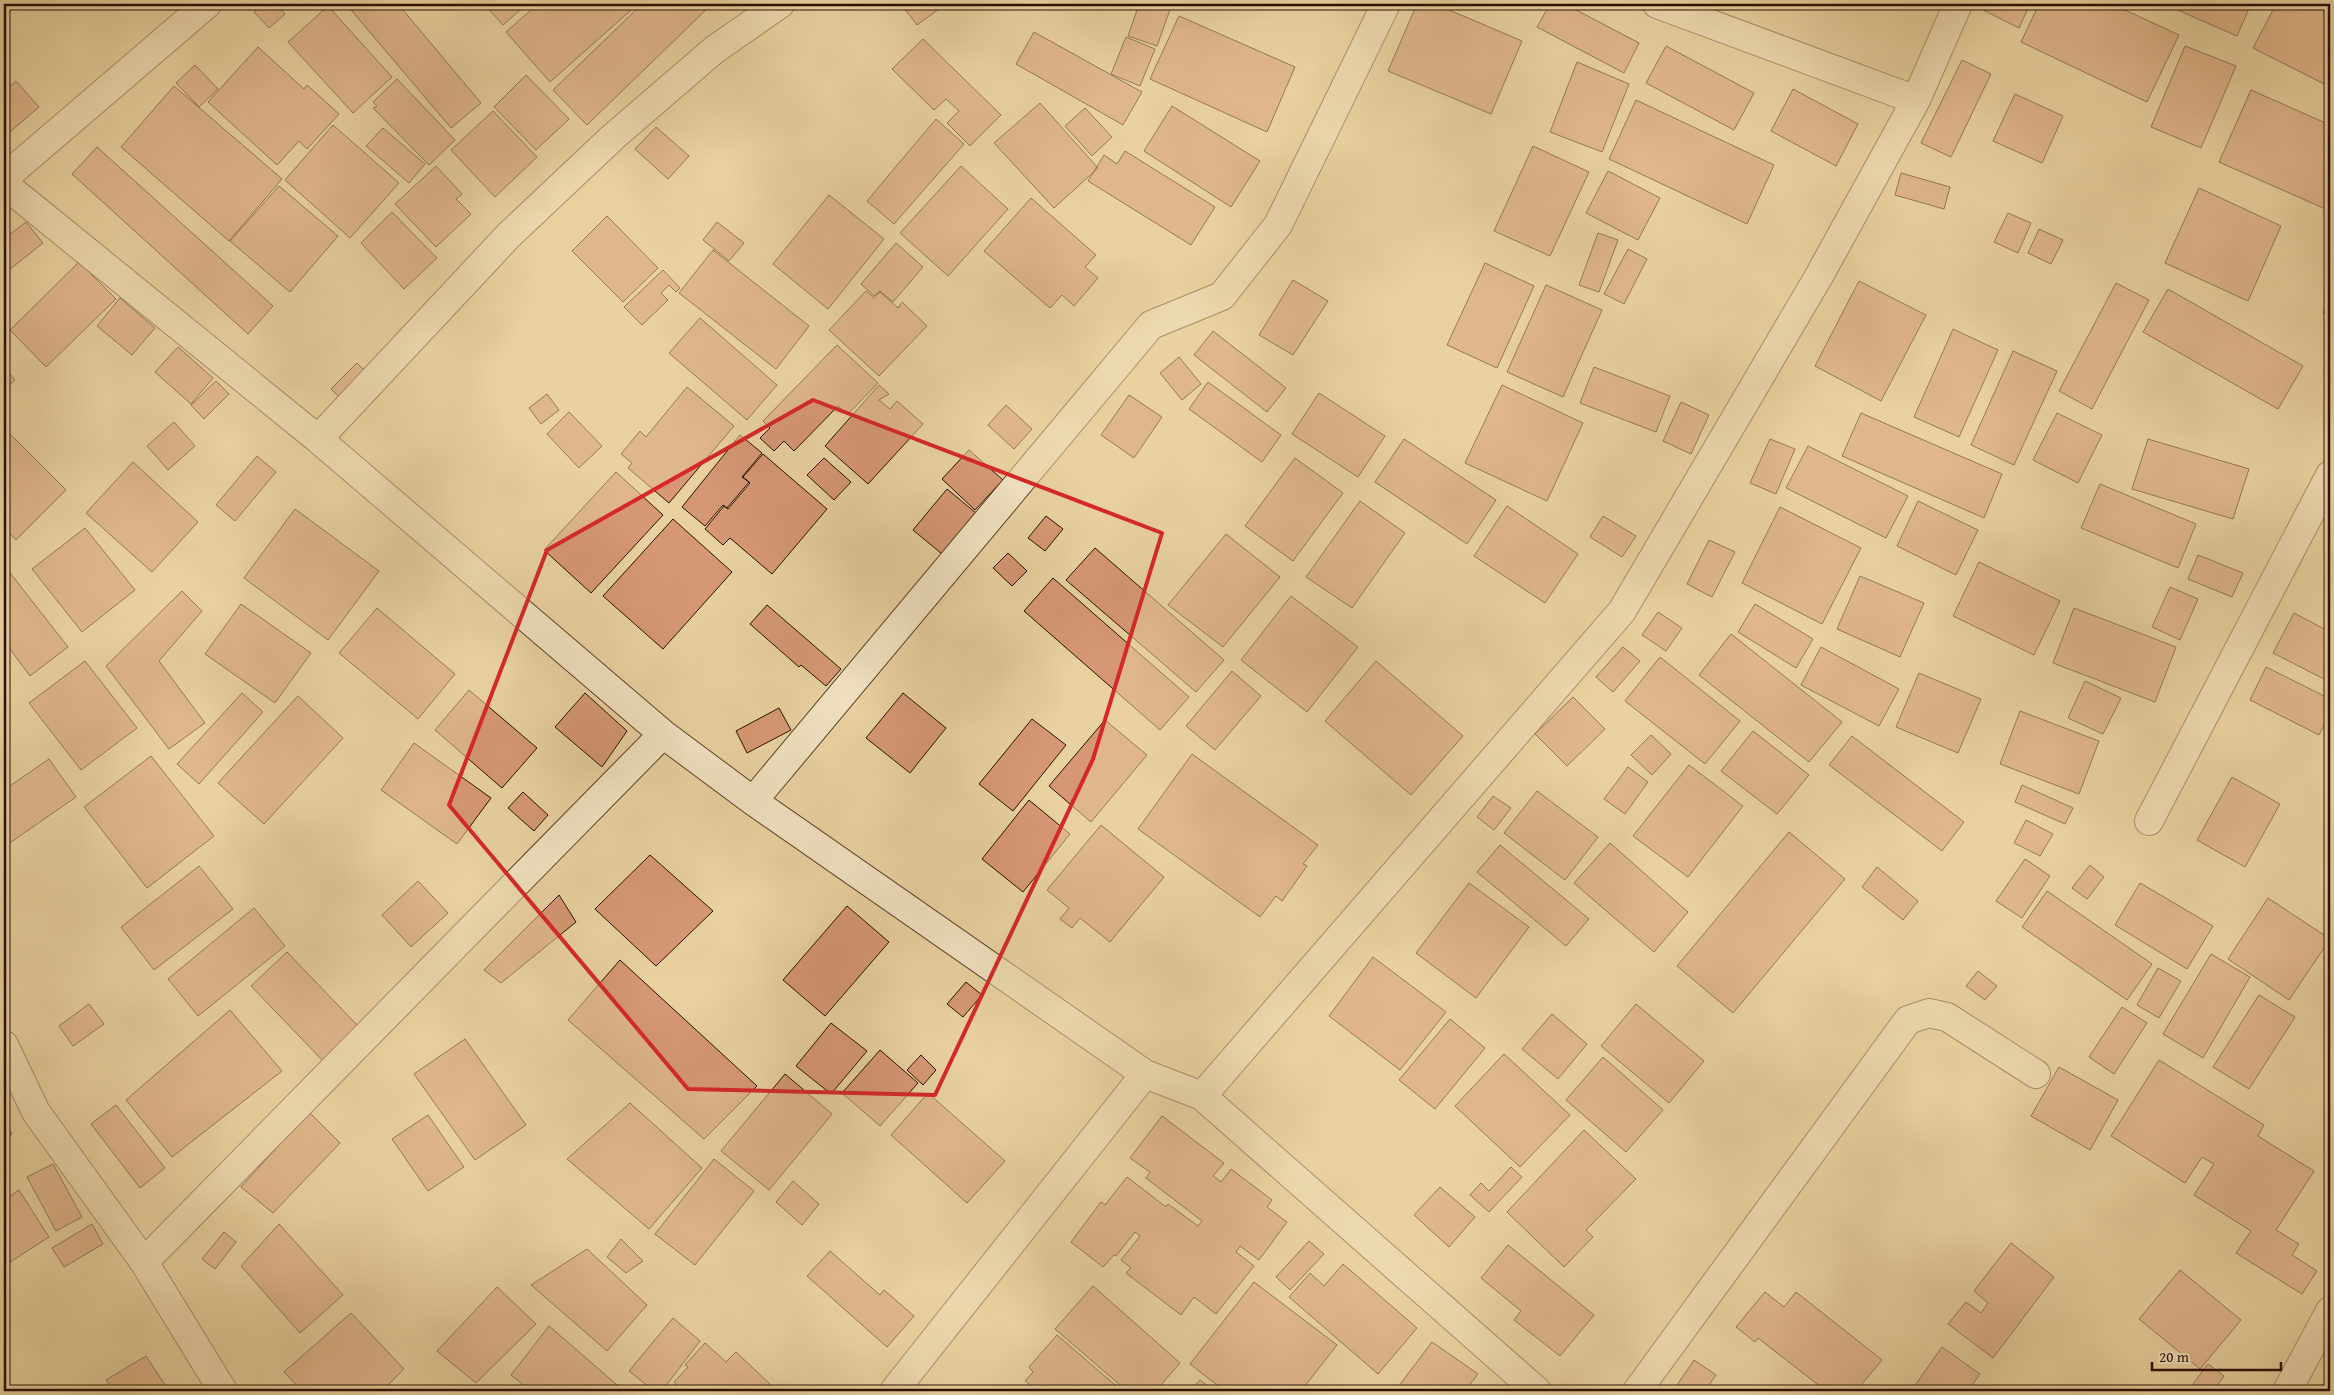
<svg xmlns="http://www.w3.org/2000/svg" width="2334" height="1395" viewBox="0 0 2334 1395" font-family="'Gentium Book Plus',serif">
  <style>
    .building { fill: #d69874; stroke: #2a0f00 }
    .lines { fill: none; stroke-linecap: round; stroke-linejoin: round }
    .street-casing { stroke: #5a4028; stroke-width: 30 }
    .street { stroke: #f1e2c1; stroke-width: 28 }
    .marked { fill: none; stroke: #d62828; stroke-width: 4; stroke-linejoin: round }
  </style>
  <rect width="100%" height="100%" fill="#e9d2a0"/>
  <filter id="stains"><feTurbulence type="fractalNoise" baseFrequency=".004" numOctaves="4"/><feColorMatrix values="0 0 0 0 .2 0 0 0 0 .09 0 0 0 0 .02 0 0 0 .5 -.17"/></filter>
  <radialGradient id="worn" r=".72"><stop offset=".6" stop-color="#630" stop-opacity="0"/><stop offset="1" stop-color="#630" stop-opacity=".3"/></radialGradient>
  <path class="building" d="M264,4H276L285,14L269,28L254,12Z
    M346,4H398L481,103L451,128Z
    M484,4H527L503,25Z
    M538,4H638L550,82L506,32Z
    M642,4H712L587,125L553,90Z
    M901,4H946L917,25Z
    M1139,4H1172L1157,46L1128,36Z
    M1417,4H1435L1522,41L1491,114L1388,71Z
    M1550,4H1565L1639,43L1624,73L1537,27Z
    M1985,4H2030L2019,28L1983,10Z
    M2039,4H2112L2179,35L2147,102L2021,42Z
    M2164,4H2251L2237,36Z
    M2276,4H2330V87L2253,48Z
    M328,6L392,77L353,113L288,42Z
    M1179,16L1295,67L1267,132L1150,79Z
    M1034,32L1142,92L1123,125L1016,64Z
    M1126,37L1155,49L1140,86L1111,74Z
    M923,39L1001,115L970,146L947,123L959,111L946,99L934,110L892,69Z
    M1666,46L1754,93L1734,130L1646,83Z
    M2185,46L2236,66L2201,148L2151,127Z
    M258,47L304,89L307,85L339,114L307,149L299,141L277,165L208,102Z
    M1962,60L1991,74L1951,157L1921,143Z
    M1577,62L1629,84L1602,152L1550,132Z
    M195,65L218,89L199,107L176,83Z
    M526,75L569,119L536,150L494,107Z
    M397,79L455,140L429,165L373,108L377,106L373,102Z
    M16,81L39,107L4,137V92Z
    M174,86L282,179L229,241L121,147Z
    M1793,89L1858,124L1836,166L1771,131Z
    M2251,90L2330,125V211L2219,162Z
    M2015,94L2063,116L2042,163L1993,141Z
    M1636,100L1774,165L1747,224L1609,159Z
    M1040,103L1098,168L1054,208L994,143Z
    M1172,106L1260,161L1231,207L1144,151Z
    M1085,108L1112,137L1092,156L1065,126Z
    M493,111L537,157L495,197L451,150Z
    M936,119L964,144L894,224L867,201Z
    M333,125L399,183L350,238L285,180Z
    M656,127L689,156L668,179L635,149Z
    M383,128L425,164L409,183L366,146Z
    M1533,146L1589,172L1550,256L1494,231Z
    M97,147L273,306L248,334L72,174Z
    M1125,151L1215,207L1191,245L1088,181L1104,155L1117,164Z
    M436,166L462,194L456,199L471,214L436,247L395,204Z
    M961,166L1008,209L948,276L900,233Z
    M1608,171L1660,198L1638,240L1586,213Z
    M1901,173L1950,187L1944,209L1895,195Z
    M279,186L338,236L290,292L230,241Z
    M2199,188L2281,226L2248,301L2165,263Z
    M829,195L884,239L828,309L773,264Z
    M1031,198L1096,255L1085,267L1098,278L1074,306L1062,295L1050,308L984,251Z
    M392,212L437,258L404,289L361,243Z
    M2008,213L2031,223L2018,253L1994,242Z
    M607,216L658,268L623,302L572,251Z
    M26,222L43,243L4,274V239Z
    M717,222L744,243L729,261L703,240Z
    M2039,229L2063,240L2051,264L2028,253Z
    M1598,233L1618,240L1599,292L1579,285Z
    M896,243L923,267L893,302L880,291L874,296L861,284Z
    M1628,249L1647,259L1624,304L1604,294Z
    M713,250L809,326L776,369L679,293Z
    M79,262L116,299L46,367L10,330Z
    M1485,263L1534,286L1497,368L1447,345Z
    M663,270L680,288L676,292L669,285L661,293L668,300L642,325L624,307Z
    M1293,280L1328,301L1293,355L1259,335Z
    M1859,281L1926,315L1881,401L1815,366Z
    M2116,283L2149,300L2092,409L2059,391Z
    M1546,285L1602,310L1563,397L1507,372Z
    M2168,289L2303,366L2278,409L2143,332Z
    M866,291L874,298L880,292L898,308L902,302L927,326L879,376L829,330Z
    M2330,297V316L2323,313Z
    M120,298L155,328L132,355L97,326Z
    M700,318L777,385L747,420L669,353Z
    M1953,329L1998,350L1959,437L1914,417Z
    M1213,331L1286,388L1267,412L1194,355Z
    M837,345L878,383L847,415L838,406L794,451L784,441L774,451L760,438L770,428L763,421Z
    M178,347L213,378L191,404L155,372Z
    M2013,351L2057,371L2014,465L1971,445Z
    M1179,357L1201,384L1182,400L1160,373Z
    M357,363L373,379L347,405L331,389Z
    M4,367L15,380L4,390Z
    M1594,367L1670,396L1656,432L1580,403Z
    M216,381L229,394L204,419L191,405Z
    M1208,382L1281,435L1262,462L1189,409Z
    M879,385L889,394L879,400L890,409L897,401L923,424L868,484L825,446Z
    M1502,385L1583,423L1547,501L1465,463Z
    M687,387L734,426L669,503L628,468L632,463L621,454L640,431L646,437Z
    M1319,393L1385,436L1358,477L1292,434Z
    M547,394L559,410L541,424L529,408Z
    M1129,395L1162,417L1134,458L1101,435Z
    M1681,402L1709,415L1691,454L1663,441Z
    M1006,405L1032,429L1014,449L988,425Z
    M569,412L602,446L579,468L547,434Z
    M1861,413L2002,474L1984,518L1842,456Z
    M2057,413L2102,435L2078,483L2033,460Z
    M174,422L195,446L168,470L147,446Z
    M4,428L66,490L16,540L4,528Z
    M740,435L762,453L742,477L749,482L727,508L723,505L705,526L682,507Z
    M1404,439L1496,500L1467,544L1375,482Z
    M1770,439L1795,449L1776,494L1750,483Z
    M2148,439L2249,469L2233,519L2132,489Z
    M1808,446L1908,496L1886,538L1786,488Z
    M969,450L1003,480L975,510L942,479Z
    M763,454L827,509L772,574L730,538L723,545L705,529L724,506L728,509L750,483L743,477Z
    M257,456L276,472L235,521L216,505Z
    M824,458L851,482L834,500L807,475Z
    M1295,458L1343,493L1293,561L1245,526Z
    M133,462L198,522L152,572L86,513Z
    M616,472L663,515L591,593L544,550Z
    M2100,484L2196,524L2178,568L2081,528Z
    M947,489L976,513L942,554L913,530Z
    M1360,501L1405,533L1352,608L1306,577Z
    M1918,501L1978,530L1956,575L1897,546Z
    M1507,506L1578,554L1545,603L1474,556Z
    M1780,507L1861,548L1822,624L1742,583Z
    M295,509L379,571L328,640L244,578Z
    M1046,516L1063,529L1045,551L1028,538Z
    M1603,516L1636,536L1622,557L1590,537Z
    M673,519L732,572L663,649L603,596Z
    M85,528L135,590L82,632L32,569Z
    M1226,534L1280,577L1223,647L1168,605Z
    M1709,540L1735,552L1712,597L1687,584Z
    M1095,548L1224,660L1196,692L1066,580Z
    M1008,553L1027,571L1012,586L993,568Z
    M2198,555L2243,573L2232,597L2188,579Z
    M1979,562L2060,601L2034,655L1953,616Z
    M7,569L68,647L30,676L4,641V572Z
    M1860,576L1924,603L1900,657L1837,629Z
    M1053,578L1189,697L1160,730L1024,611Z
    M2170,587L2198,599L2180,640L2152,627Z
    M182,591L202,611L159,661L205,723L169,749L106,666Z
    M1291,596L1358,647L1307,712L1241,660Z
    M241,604L311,653L275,703L205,654Z
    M1755,604L1813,639L1796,668L1738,632Z
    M767,605L841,669L826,686L801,665L799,667L750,624Z
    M377,608L455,674L418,719L339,653Z
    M2074,608L2176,647L2155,702L2053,663Z
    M1658,612L1682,628L1666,651L1642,635Z
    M2294,613L2330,632V682L2273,653Z
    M1731,634L1842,722L1809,762L1699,675Z
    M1623,647L1640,661L1613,692L1596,677Z
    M1821,647L1899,689L1879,726L1801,685Z
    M1660,657L1740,721L1705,764L1625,701Z
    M85,661L137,728L81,770L29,703Z
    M1376,661L1463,736L1411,795L1325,721Z
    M2266,667L2330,699V713L2319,735L2250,700Z
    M1232,671L1261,696L1215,750L1186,726Z
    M1919,673L1981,699L1958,753L1896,727Z
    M2085,681L2121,698L2103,734L2068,718Z
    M469,690L537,748L502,788L435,730Z
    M242,693L263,712L199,784L177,764Z
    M585,693L627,731L602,767L555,727Z
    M903,693L946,728L910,773L866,738Z
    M298,696L343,738L264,824L218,783Z
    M1573,697L1605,729L1567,766L1535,734Z
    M779,708L791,730L747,753L736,731Z
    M2020,711L2099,741L2079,794L2000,764Z
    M1032,719L1066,745L1013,811L979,784Z
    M1105,720L1147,755L1091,822L1049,786Z
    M1753,731L1809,775L1777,814L1721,771Z
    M1651,735L1671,754L1652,775L1631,755Z
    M1852,736L1964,822L1942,851L1829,765Z
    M414,743L491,798L457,844L381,790Z
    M1192,754L1318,845L1303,864L1307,866L1282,901L1276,896L1260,917L1138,829Z
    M151,756L214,836L147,888L84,807Z
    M49,759L76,797L4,847V790Z
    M1689,765L1743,806L1688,877L1633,836Z
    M1628,767L1648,782L1625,814L1604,799Z
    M2232,777L2280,804L2245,867L2197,840Z
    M2022,785L2073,808L2065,824L2015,802Z
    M1537,791L1598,837L1565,880L1504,833Z
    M523,792L548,815L534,831L508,808Z
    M1493,796L1511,808L1494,830L1477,817Z
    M1029,800L1070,834L1023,892L982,859Z
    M2026,820L2053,834L2040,856L2014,843Z
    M1101,825L1164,877L1110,942L1080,918L1072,928L1060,919L1069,908L1047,890Z
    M1789,832L1845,879L1733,1013L1677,966Z
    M1610,843L1688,912L1654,952L1574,883Z
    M1500,845L1589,919L1566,946L1477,872Z
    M650,855L713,911L656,966L595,909Z
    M2025,859L2050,876L2022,918L1996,901Z
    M2090,865L2104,877L2087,899L2072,888Z
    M199,866L233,909L154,970L121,927Z
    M1877,867L1918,901L1903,920L1862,887Z
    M418,881L448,913L411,947L382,915Z
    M1469,883L1529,927L1476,998L1416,953Z
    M2140,883L2213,926L2187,969L2115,925Z
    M2047,891L2152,964L2127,1000L2022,927Z
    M559,895L576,922L501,983L484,970Z
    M2268,898L2330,939L2289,1000L2228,959Z
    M847,906L889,942L825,1016L783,980Z
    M254,908L285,946L198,1016L168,979Z
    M287,952L359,1027L324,1062L251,986Z
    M2211,954L2250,977L2203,1058L2163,1034Z
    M1373,957L1446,1012L1400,1070L1329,1016Z
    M620,960L757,1086L704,1139L568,1020Z
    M2158,968L2181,981L2159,1018L2137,1005Z
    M1978,971L1997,986L1985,1000L1966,986Z
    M966,982L982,995L963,1017L947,1004Z
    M2259,995L2295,1017L2249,1089L2213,1067Z
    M89,1004L104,1024L73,1046L59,1026Z
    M1636,1004L1704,1061L1669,1103L1601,1046Z
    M2122,1007L2147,1023L2114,1074L2089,1057Z
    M230,1010L282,1071L172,1157L126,1100Z
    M1552,1014L1587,1044L1558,1079L1522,1049Z
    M1450,1019L1485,1048L1435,1109L1399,1080Z
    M831,1023L867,1051L831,1094L796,1066Z
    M465,1039L526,1125L475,1160L414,1074Z
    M880,1050L918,1083L880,1126L842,1093Z
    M1504,1054L1570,1115L1520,1167L1455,1106Z
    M921,1055L936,1070L923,1085L907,1070Z
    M1603,1057L1663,1110L1626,1152L1566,1100Z
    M2159,1060L2264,1125L2258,1136L2314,1171L2276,1230L2299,1244L2292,1255L2317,1271L2302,1294L2236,1253L2251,1231L2194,1195L2214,1164L2202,1157L2185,1183L2111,1136Z
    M2059,1067L2118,1100L2090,1150L2031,1116Z
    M785,1074L832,1114L769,1190L721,1151Z
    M928,1093L1005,1161L967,1203L891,1135Z
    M630,1103L702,1168L649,1229L567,1159Z
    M116,1105L165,1168L140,1188L91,1124Z
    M309,1112L340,1143L273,1213L241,1187Z
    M428,1115L464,1167L428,1191L392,1139Z
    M1162,1116L1224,1163L1213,1176L1221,1182L1231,1169L1272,1200L1267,1207L1287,1222L1259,1260L1240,1246L1236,1252L1254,1266L1216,1314L1194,1297L1181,1315L1126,1273L1131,1268L1121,1260L1140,1236L1135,1232L1116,1256L1114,1255L1103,1267L1071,1242L1101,1202L1105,1205L1127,1177L1166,1207L1168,1204L1198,1226L1202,1221L1146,1178L1150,1172L1130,1158Z
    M4,1121L12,1134L4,1140Z
    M1584,1130L1636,1179L1586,1230L1593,1237L1564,1267L1507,1212Z
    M714,1159L754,1191L695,1265L655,1234Z
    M53,1164L82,1217L56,1231L27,1177Z
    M1511,1167L1522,1177L1489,1212L1470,1195L1481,1183L1489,1191Z
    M793,1181L819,1204L802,1225L776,1202Z
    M1440,1187L1475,1217L1449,1247L1414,1215Z
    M19,1190L49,1237L4,1266V1200Z
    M92,1224L103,1244L64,1267L52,1248Z
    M279,1224L343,1295L300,1333L241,1266Z
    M224,1232L236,1242L215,1269L202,1259Z
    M621,1239L643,1261L626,1273L607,1257Z
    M1309,1241L1324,1254L1290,1290L1276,1277Z
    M2011,1243L2054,1277L1993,1358L1948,1324L1966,1302L1981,1313L1988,1303L1974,1291Z
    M1508,1245L1594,1315L1560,1356L1514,1320L1521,1311L1481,1278Z
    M587,1249L647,1305L607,1351L531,1285Z
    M830,1251L880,1295L884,1290L914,1316L887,1347L807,1276Z
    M1343,1264L1417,1328L1378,1374L1289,1297L1310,1273L1324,1286Z
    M2180,1270L2241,1320L2200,1369L2139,1319Z
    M1254,1282L1337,1345L1301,1391H1225L1190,1364Z
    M1093,1286L1180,1363L1159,1387L1160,1388L1157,1391H1127L1055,1329Z
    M497,1287L536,1324L476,1383L437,1351Z
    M1765,1292L1784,1307L1796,1292L1882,1360L1856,1391H1826L1758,1338L1755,1342L1736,1327Z
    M351,1313L404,1369L382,1391H302L284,1372Z
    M673,1318L700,1341L662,1391H654L629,1371Z
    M549,1326L624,1391H531L511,1375Z
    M1057,1335L1122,1391H1038L1025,1381L1033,1372L1029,1367Z
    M1432,1342L1478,1374L1465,1391H1395Z
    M705,1343L726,1362L736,1352L773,1387L768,1391H669L676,1384L674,1382L688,1367L685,1365Z
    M1942,1347L1980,1374L1968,1391H1911Z
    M146,1356L169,1391H113L106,1380Z
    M1694,1360L1716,1375L1705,1391H1673Z
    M2208,1364L2224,1376L2213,1391H2202L2193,1384Z
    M1200,1380L1214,1391H1190Z"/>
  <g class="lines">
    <g class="street-casing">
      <path id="street" d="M1657,4L1916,100
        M4,178L207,4
        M4,184L318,439L663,734L753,801L1145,1074L1202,1096L1537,1391
        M318,439L509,235L613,137L714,50L780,4
        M753,801L1151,325L1222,296L1278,225L1386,4
        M2149,821L2330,475
        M4,1045L36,1112L144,1262L223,1391
        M1202,1096L1622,611L1819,276L1916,100L1958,4
        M144,1262L663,734
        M894,1391L1145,1074
        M1637,1391L1908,1020L1929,1013L1947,1017L2036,1074
        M2287,1391L2330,1311"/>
    </g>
    <use href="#street" class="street"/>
  </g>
  <path d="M0 0H2334V1395H0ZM813,400L1162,533L1093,759L935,1095L688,1089L449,805L547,550Z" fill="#e9d2a0" fill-opacity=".55" fill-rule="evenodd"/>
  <path class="marked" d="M813,400L1162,533L1093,759L935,1095L688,1089L449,805L547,550Z"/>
  <rect width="2334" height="1395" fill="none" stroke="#e9d2a0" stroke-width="20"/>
  <rect x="5" y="5" width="2324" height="1385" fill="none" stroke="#2a0f00" stroke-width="2.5"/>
  <rect x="10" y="10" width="2314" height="1375" fill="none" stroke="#2a0f00"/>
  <path d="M2152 1362v8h129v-8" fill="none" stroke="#2a0f00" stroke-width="2.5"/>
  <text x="2159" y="1362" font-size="15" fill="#2a0f00" stroke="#f1e2c1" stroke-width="4" paint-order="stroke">20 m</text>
  <rect width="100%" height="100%" filter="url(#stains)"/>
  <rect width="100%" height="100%" fill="url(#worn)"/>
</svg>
